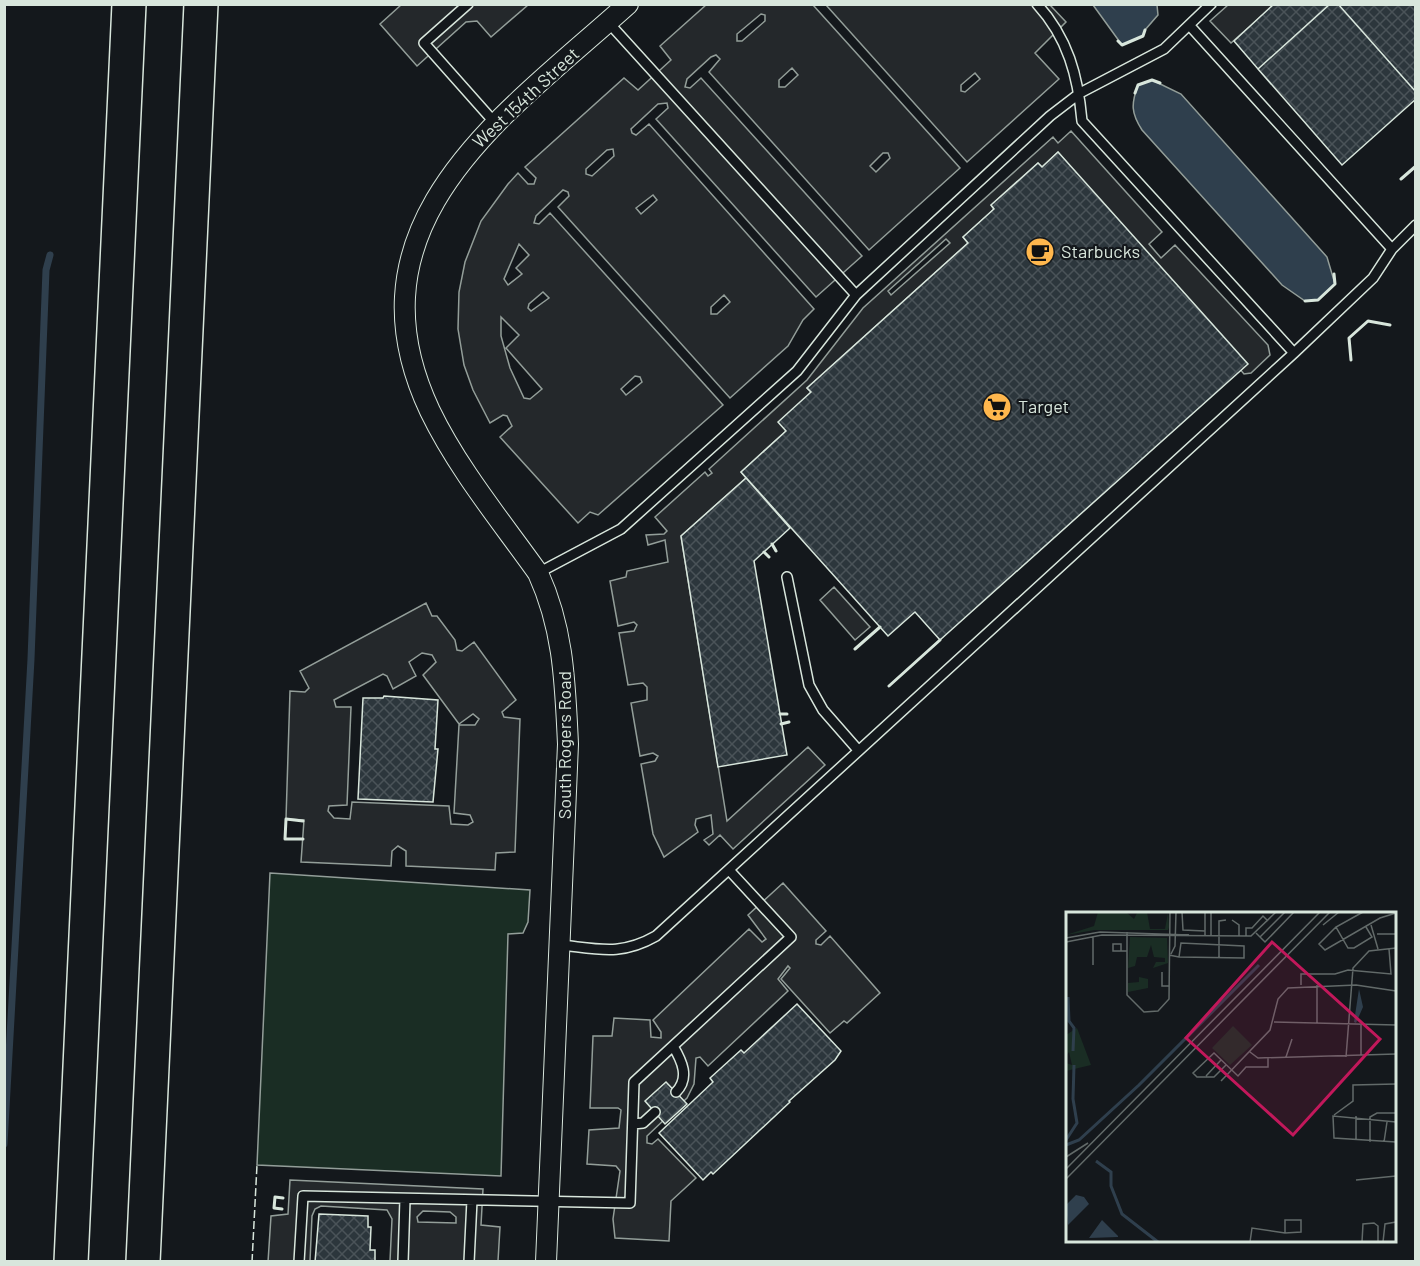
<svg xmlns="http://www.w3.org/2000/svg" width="1420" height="1266" viewBox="0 0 1420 1266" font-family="Barlow,sans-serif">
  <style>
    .green { fill: #1a2d24; stroke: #939e99; stroke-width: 1.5 }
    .parking { fill: #24282b; stroke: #939e99; stroke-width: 1.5; fill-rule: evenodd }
    .water { fill: #2f3f4d; stroke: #939e99; stroke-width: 1.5 }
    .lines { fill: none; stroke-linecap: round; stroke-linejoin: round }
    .stream { stroke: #2f3f4d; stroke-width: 7 }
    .building { fill: url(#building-cross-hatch); stroke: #d8e6dc; stroke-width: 1.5 }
    .lane-casing { stroke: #d8e6dc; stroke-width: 12 }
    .street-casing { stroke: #d8e6dc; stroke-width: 22 }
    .highway-casing { stroke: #d8e6dc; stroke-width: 36 }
    .lane { stroke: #14181c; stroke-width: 9 }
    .street { stroke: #14181c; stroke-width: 20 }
    .highway { stroke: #14181c; stroke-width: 33 }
    .fence { stroke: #d8e6dc; stroke-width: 1.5; stroke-dasharray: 8 3; stroke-linecap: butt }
    .wall { stroke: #d8e6dc; stroke-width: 3 }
    .labels { text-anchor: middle; stroke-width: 4.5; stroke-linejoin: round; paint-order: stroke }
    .street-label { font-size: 18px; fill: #d8e6dc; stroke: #14181c }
    .poi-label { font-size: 18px; fill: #d8e6dc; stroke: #14181c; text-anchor: start }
    .inset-river { fill: none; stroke: #2f3f4d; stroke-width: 3 }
    .inset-road { fill: none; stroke: #626a69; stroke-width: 1.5 }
    .view { fill: #c2185b; fill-opacity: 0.15; stroke: #c2185b; stroke-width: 3 }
    .inset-edge { fill: none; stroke: #d8e6dc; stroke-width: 3 }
  </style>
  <defs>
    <pattern id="building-cross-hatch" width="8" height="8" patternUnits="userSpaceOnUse" patternTransform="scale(1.5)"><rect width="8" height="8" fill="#2c363c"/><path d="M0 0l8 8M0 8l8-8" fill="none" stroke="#4a5358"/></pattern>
  </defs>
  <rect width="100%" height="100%" fill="#14181c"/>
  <path class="green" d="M270,873L530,890L528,922L523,933L508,934L501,1176L257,1165Z"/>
  <path class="parking" d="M401,5H528L491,37L477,21L466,22L417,66L380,24Z
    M706,5H813L960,168L869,250L709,72L720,59L716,55L711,57L687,79L685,87L690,88L701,78L862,256L816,297L656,119L668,108L667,103L658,104L631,129L632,133L636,135L649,124L814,309L803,320L788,346L730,398L558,207L569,196L568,192L563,190L536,216L534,223L539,224L550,213L723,405L598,515L590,512L578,523L500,437L512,426L507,416L503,415L490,423L473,390L464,365L458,329L459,292L465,262L481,221L508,184L518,173L528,184H534L536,178L525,167L624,78L638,90L671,60L660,46ZM761,14L765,15V21L742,41H737V34ZM792,68L798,75L785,87H779V80ZM613,149L614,156L592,176L586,174V169L607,150ZM883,153H888L890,158L876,172L870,166ZM653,195L657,200L641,214L636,208ZM519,244L529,255L516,268L522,274L508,285L504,279ZM543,292L549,298L531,311L528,308L529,304ZM724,295L730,302L717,314H711V307ZM501,317L519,335L506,348L542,389L530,399L524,398L510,368L501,336ZM635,376L640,377L642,382L626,395L621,389Z
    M826,5H1050L1066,22L1035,53L1059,79L967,162ZM975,73L980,79L965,92L961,91V85Z
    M1228,5H1274L1231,43L1210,21Z
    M1071,131L1162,232L1149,244L1161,258L1175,245L1268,345L1270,355L1251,373L1244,374L1058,152L1042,167L1038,163L991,205L994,209L963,237L968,243L807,388L811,392L786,431L741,472L746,478L681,536L727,821L808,747L825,765L733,849L720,835L709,845L704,840L713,834L711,815L696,819L695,825L698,832L664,857L653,834L641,764L655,761L658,756L653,753L640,756L631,703L647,700V687L643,683L628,685L619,633L634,631L637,625L634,622L618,626L610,581L626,577L627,571L668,562L665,540L648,545L646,535L664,534L667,531L655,517L705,472L708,476L712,473L709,469L807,380L863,308L1053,137L1058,143ZM946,239L950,243L891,295L888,291Z
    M834,587L870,627L855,640L820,600Z
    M426,603L432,616H437L455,640L457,650L462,651L474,642L516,700L502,712L504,717L520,719L515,852L496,853L495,870L406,866V851L398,846L392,851L391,866L301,862L304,820L286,819L290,691L305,692L309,688L300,671ZM422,653L432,655L436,662L423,675L459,724L473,714L479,719L475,725H459L454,813L470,815L473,822L468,825L451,824L449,806L352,802L350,819L334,818L328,811L329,806L347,805L351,707H336L334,700L383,674L387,676L393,689L416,676L409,662Z
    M783,883L826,931L816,940V944L821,945L830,936L880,993L847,1023L844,1021L830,1033L781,979L790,968L788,966L778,979L788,991L708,1066L700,1057L696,1058L694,1084L687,1098L647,1136V1143L652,1144L658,1139L696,1178L671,1201L669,1241L615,1238L613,1219L620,1171L616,1166L587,1164L589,1130L619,1128L621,1110L618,1108H590L593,1036H612L614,1018L650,1020L651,1037L661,1038V1032L653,1020L749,929L762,942L766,939L748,915Z
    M290,1180L483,1189L481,1225L500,1227L498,1261H390L392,1219L387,1210L321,1206L315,1209L312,1216L310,1261L268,1262L271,1216L288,1214ZM423,1211L450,1212L456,1217V1223L418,1222L417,1217Z"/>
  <path class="water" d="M1093,5H1157L1158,15L1145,30L1143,36L1122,45Z
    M1152,80L1181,94L1327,257L1335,284L1318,300L1305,301L1282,285L1142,130C1131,113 1131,104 1138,85Z"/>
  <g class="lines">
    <path class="stream" d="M4,1144L31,659L46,270L50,255"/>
  </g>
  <path class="building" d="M1274,4H1330L1258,69L1234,41Z
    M1330,4H1338L1416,92V99L1342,165L1258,69Z
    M1338,4H1416V92Z
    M1058,152L1248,364L940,640L915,612L888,636L741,472L786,431L778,422L811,392L807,388L968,243L963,237L994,209L991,205L1038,163L1042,167Z
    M746,478L790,528L754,561L787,755L718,767L681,536Z
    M384,696L438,700L435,749H438L433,802L358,799L363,698H383Z
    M797,1004L841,1051L835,1060L789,1101L790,1102L713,1174L711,1172L703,1180L659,1133L713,1082L710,1078L741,1050L744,1053Z
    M666,1082L687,1104L665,1124L645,1101Z
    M319,1214L368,1216V1227H371L370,1250H375V1262H315Z"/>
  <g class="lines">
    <g class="lane-casing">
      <path id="lane" d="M468,4L424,43L495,123
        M1037,4C1068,38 1078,76 1082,121L1294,353
        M608,22L856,295
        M1190,26L1392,249
        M538,573L621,529L797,371L856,295L1050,116L1080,93L1164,49L1211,4
        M787,577L809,685L823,710L858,750
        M561,945C599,949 621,956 656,936L1294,353L1373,278L1392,249L1416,225
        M673,1046C682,1061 690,1078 676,1092
        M633,1124L643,1123L655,1112
        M299,1262L303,1196L630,1203L634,1082L791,937L729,870
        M403,1262L405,1199
        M469,1262L472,1200"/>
    </g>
    <g class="street-casing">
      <path id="street" d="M546,1262L568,744C565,683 564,630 538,573C501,521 458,469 430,411C341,222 506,114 628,4"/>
    </g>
    <g class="highway-casing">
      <path id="highway" d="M71,1262L129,4
        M143,1262L201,4"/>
    </g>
    <use href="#lane" class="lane"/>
    <use href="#street" class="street"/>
    <use href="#highway" class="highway"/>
    <path class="fence" d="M252,1262L257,1165"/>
    <path class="wall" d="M1118,41L1122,45L1143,36L1145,30
      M1135,93L1138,85L1152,80L1160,83
      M1401,179L1416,166
      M1305,301L1318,300L1335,284L1334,274
      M1351,360L1349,338L1368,321L1390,325
      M772,544L776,551
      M764,552L769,557
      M855,649L880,627
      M889,686L940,640
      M780,714H787
      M781,724L789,722
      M303,839H285L286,819L303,821
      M282,1209L274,1208L275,1197L283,1198"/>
  </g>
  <defs>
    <g id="cafe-disc" transform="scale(1.5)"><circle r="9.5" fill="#ffb74d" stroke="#14181c"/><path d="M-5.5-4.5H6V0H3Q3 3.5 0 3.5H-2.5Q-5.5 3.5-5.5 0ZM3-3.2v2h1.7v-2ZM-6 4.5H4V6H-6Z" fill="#111"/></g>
    <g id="supermarket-disc" transform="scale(1.5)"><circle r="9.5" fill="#ffb74d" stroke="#14181c"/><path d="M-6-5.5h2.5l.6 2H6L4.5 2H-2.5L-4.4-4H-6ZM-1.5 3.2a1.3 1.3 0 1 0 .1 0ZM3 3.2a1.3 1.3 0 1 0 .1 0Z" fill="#111"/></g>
  </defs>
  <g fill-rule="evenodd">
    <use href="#cafe-disc" x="1040" y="252"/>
    <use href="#supermarket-disc" x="997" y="407"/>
  </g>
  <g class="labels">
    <g class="street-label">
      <text transform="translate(526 98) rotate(-43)" y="6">West 154th Street</text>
      <text transform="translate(565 745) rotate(-90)" y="6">South Rogers Road</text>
    </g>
    <g class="poi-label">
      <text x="1061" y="258">Starbucks</text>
      <text x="1018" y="413">Target</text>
    </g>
  </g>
  <g transform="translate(1066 912)">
    <rect width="330" height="330" fill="#14181c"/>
    <path d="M32,0H60L68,7L71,1L81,0L84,17H99L102,1L103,15L102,18H29L0,23L28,14ZM64,25L101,26L102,51L87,56L90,50H99V46L88,45L85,33L81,45H71L69,54L62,56ZM73,65L82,67V76L62,80V71L73,70ZM167,114L186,133L164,153L146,136Z" fill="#1a2d24"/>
    <path d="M11,116L25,153L0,159V151L6,153L3,140L0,144V123Z" fill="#1a2d24"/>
    <path d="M293,77L297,95L290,111L288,110ZM10,283L18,285L23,292L2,313L0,293ZM36,308L52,324V325L23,326Z" fill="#2f3f4d"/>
    <path class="inset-river" d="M2,85L3,109L8,116L7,139M0,228L11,211L7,187L8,153M0,233L13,228L73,173L193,53M30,249L45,260V274L56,302L92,330"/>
    <path class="inset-road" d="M116,0L117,18L139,19M145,0V24M297,0L270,15L282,36H288L306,25L300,15M166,8L173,13V24M257,13L273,0M305,13L312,37M270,15L253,32L259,38L314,6L330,1M61,20V83L78,100L92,99L103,87L104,0M190,21L199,30L228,0M311,22H330M27,24V53M139,24V0M180,24V16H186L197,4L202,9M194,25L219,0M0,26L34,20L123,23M0,30L36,23L185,24L210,0M55,39V32H47V39H61M105,42L109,34L110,0M103,43L113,45L178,46V34L115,31L113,45M153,45V9L160,8M96,60V74H103M235,73V62H269L282,58L325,62L323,37M251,73V111M330,79V113M208,110L330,113M295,113V144M184,140L192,146L330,142M220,145L226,127M280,145L287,56L303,39L330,36M160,153L148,165H131L127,161L148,141L172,164L180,155H202V146M140,164L155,148M155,169L204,118L212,87L222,76L290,73L330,79M268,203L287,189V173L330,172M290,204V229M330,210L267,204L268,226L330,230M304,230V205L311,201H330M318,230L321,210M0,245L22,231M0,257L254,0M0,267L264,0M290,268L330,264M184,330L186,316L219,321L235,320V308H219V321M296,330L297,312L308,311L312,314V330M317,330L319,312L330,310"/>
    <path class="view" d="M206,30L314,127L227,223L120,126Z"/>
    <rect width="330" height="330" class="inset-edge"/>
  </g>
  <rect width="1420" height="1266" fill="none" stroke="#d8e6dc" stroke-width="12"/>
</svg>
